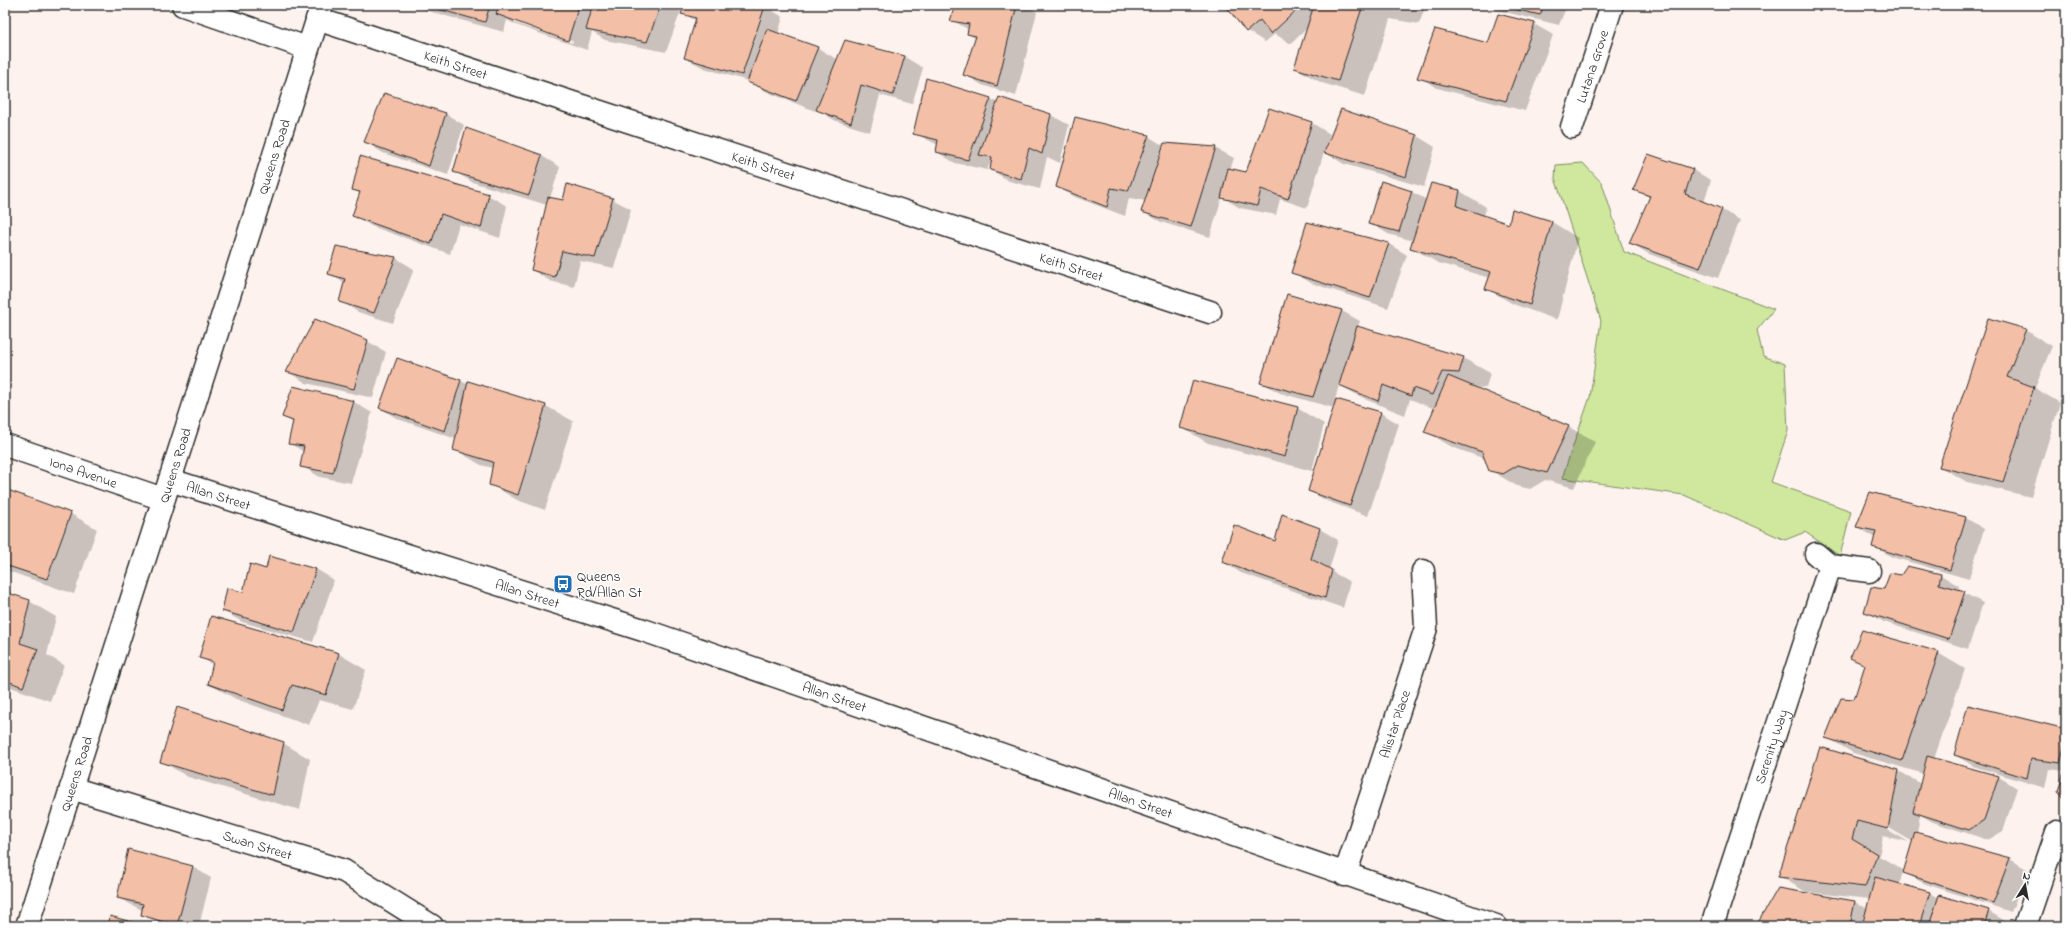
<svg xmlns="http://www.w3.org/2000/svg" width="2071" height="931" viewBox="0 0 2071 931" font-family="'Indie Flower',sans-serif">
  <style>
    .green { fill: #cfe89e; stroke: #7d8a64 }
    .shadow { fill: #0003; fill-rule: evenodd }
    .building { fill: #f4bfa7; stroke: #2b2b2b }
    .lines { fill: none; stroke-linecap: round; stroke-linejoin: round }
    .minor-casing { stroke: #2b2b2b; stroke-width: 25 }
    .minor { stroke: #fff; stroke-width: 22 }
    .labels { text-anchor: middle; stroke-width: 3; stroke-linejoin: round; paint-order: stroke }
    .street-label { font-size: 14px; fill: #2b2b2b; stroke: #fff }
    .poi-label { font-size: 14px; fill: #2b2b2b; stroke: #fff; text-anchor: start }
  </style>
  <rect width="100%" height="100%" fill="#fdf2ed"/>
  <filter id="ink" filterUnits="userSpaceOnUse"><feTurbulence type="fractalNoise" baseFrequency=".025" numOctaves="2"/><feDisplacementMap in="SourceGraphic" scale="8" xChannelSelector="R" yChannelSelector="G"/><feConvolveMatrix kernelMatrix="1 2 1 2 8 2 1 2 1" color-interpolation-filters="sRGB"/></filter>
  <g filter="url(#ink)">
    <path class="green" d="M1583,163L1602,183L1624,252L1774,309L1757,330L1763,356L1785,364L1788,431L1771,482L1851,511L1840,556L1805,532L1785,540L1684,495L1562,478L1590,397L1601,321L1555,178L1556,165Z"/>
    <path class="shadow" d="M417,5H683L666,52L605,40L592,32L587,50L516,25L507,20L504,32L428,11ZM515,20L573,41L572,43L515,23Z
      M686,5H763L783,17L778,34L818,48L838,60L905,57L923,68L912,104L880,95L870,132L836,121L816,109L815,111L767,92L748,81L704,68L685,58L696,21L683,13Z
      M956,5H1025L1037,12L1016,96L982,85L964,74L976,39L968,34L969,30L952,20Z
      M1226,5H1426L1419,24L1390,19L1365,96L1322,83L1295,68L1308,27L1291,44L1275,34L1265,42L1247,31Z
      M1476,5H1567L1559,25Z
      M1534,24L1553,35L1525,111L1437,88L1419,77Z
      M927,79L991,99L998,103L1051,115L1069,125L1060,163L1047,157L1040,189L1009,181L991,170L993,157L987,170L955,163L937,152L938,145L914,133Z
      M385,94L446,114L464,125L448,175L383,153L365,142Z
      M1341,111L1417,136L1435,147L1424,187L1344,164L1324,152L1307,208L1280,199L1276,215L1240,208L1222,197L1210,237L1161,222L1143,212L1146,201L1129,198L1125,216L1075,197L1057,187L1148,136L1164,146L1215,148L1234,158L1230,170L1247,173L1312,123L1330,134L1326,146H1328Z
      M1649,155L1693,170L1711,180L1704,203L1722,210L1740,220L1718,278L1649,254L1630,243L1650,198L1635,189Z
      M542,156L560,167L550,198L563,201L612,199L631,209L614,268L580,261L574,287L550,281L532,270L547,205L472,182L454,171Z
      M1381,182L1412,192L1427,200L1460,191L1486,207L1484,217L1510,225L1513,210L1552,222L1578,238L1557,320L1513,304L1486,288L1490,278L1438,263L1412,248L1414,241L1388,234L1370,223Z
      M353,190L488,195L507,206L500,238L459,224L450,254L371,226L353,215L361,194Z
      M1307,223L1389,244L1407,255L1388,308L1311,283L1293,272Z
      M336,248L396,258L414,269L393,323L358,312L340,301L345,283L329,274Z
      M1342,311L1360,321L1358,327L1463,358L1490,373L1486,388L1472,387L1569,427L1595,442L1574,488L1545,480L1530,489L1517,486L1490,470L1485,459L1452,447L1425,431L1435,409L1410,399L1405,415L1367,400L1339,385L1335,400L1381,413L1399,424L1368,516L1327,501L1309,491L1334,408L1280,393L1262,383Z
      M2025,330L2052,346L2035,388L2060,403L2031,497L1967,482L1940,467Z
      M367,341L386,352L373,398L306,383L288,372Z
      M398,359L461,381L469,385V382L546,406L573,421L545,510L517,500L490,484L493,468L481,465L454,449L456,439L398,419L380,408Z
      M354,402L372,413L351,483L320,477L301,466L304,452L289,443L294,423L283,417Z
      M1297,408L1324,424L1312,471L1208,443L1181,427Z
      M5,490L71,514L97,529L74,594L5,570Z
      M1871,493L1966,518L1984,529L1969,579L1892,557L1874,546L1875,538L1857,527Z
      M1282,515L1320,529L1338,540L1329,570L1350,582L1343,608L1241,573L1223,562L1275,543Z
      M1908,567L1941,575L1959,586L1958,590L1983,603L1968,649L1884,622L1865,611L1902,576Z
      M316,569L334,580L313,642L242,622L223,611L267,571Z
      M5,593L29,601L56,617L47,655L64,665L50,701L5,685Z
      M212,618L339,654L366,670L353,709L319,700L309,725L236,699L209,684L213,665L200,657Z
      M1938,653L1965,669L1934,759L1999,777L2017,788L2003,831L1988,840L1933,822L1920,815L1917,834L2010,859L2028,870L2011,912L1923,883L1903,872L1899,884L1929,892L1939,898L1988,911L2007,922L2006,926H1757L1778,889L1855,902L1868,909L1870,899L1806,892L1779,876L1899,771L1921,784L1924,774L1853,753L1826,737L1855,700L1865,665L1852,657ZM1884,825L1913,842L1905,871L1879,856L1883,836L1909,842L1883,827Z
      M2066,730V799L2065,771L2049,769L2045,788L1973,766L1955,755Z
      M283,743L310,759L300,810L188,777L161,761Z
      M193,867L211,878L199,926H164L142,914V910L118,898Z"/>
    <path class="building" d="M423,5H490L485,22Z
      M499,5H579L568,41L496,14Z
      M593,5H661L647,42L586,30Z
      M685,5L765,6L742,75L684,58L696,18L681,14Z
      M955,5H1017L997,86L963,75L976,36L967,34L969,24L950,21Z
      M1225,5H1302L1271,34L1260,20L1246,32Z
      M1314,5H1363L1338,81L1294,68Z
      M1370,5H1394L1393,9Z
      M1496,5H1544L1540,15Z
      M1498,14L1535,23L1506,101L1417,78L1435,29L1488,43Z
      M767,29L818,47L796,101L747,82Z
      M845,40L905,56L893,95L861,85L851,123L816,110Z
      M926,78L991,98L968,160L936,152L938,140L913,134Z
      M384,93L446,113L429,166L364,142Z
      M999,97L1051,114L1042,154L1029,148L1021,179L990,170L992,157L979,155Z
      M1269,108L1312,122L1288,199L1261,189L1257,206L1221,198L1228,168L1246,172Z
      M1341,109L1417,135L1406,177L1324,153Z
      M1075,117L1149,135L1128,191L1111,188L1107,207L1056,187Z
      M466,128L542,155L529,195L453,172Z
      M1164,143L1216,147L1191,227L1141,212Z
      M1648,154L1693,169L1685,194L1722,209L1700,268L1629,243L1650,196L1633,190Z
      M360,156L489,194L481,228L441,214L431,244L352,216L360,192L352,190Z
      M1381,181L1412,191L1399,232L1368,224Z
      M1431,183L1460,190L1457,206L1509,224L1512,209L1552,221L1530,305L1485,289L1491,272L1410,248Z
      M567,184L613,198L595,258L562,251L555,277L531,270L548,197L563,200Z
      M1307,222L1389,243L1370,298L1291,273Z
      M336,246L396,257L374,313L339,302L345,279L328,274Z
      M1287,294L1342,310L1313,397L1260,383Z
      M1988,318L2026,329L2007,377L2034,387L2004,482L1939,467Z
      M315,319L368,340L354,389L286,372Z
      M1357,326L1464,357L1459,373L1442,372L1432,395L1413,388L1411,396L1383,385L1378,401L1339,385Z
      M397,358L461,380L445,431L379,408Z
      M1448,376L1569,426L1547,473L1518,465L1503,474L1489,471L1482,452L1424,432Z
      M1193,380L1298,407L1285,457L1180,428Z
      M468,381L546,405L518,495L489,485L493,462L453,450Z
      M293,386L354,401L333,473L300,467L304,446L288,444L293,421L282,417Z
      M1336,399L1381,412L1350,506L1308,491Z
      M5,489L71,513L47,579L5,565Z
      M1870,492L1966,517L1950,570L1872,547L1876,531L1856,527Z
      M1282,514L1320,528L1311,559L1332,570L1325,598L1222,562L1234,525L1275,541Z
      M269,556L316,569L294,632L222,611L227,588L243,592L250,564L266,569Z
      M1907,566L1941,574L1939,584L1965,591L1949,639L1864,612L1871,587L1884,589L1890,573L1901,575Z
      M5,592L30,600L20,643L38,649L23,687L5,680Z
      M211,616L339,653L326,695L292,685L282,710L208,684L213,662L199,658Z
      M1862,630L1939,652L1902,761L1825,738L1841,698L1854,699L1865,665L1850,658Z
      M1968,705L2066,729V739L2060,763L2031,759L2027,778L1954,755Z
      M177,707L284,742L273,795L160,762Z
      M1820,747L1899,770L1888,829L1857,821L1852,839L1877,854L1865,887L1778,877Z
      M1927,756L1999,776L1984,820L1969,830L1913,812Z
      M2066,766V800L2058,791Z
      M1915,832L2010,858L1993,903L1903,873Z
      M128,849L193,866L177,926L141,915L143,904L117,898Z
      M1875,877L1930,892L1919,926H1862Z
      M1778,888L1855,901L1850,926H1756Z
      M1939,895L1989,910L1984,926H1929Z
      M110,916L146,926H108Z"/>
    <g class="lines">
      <g class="minor-casing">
        <g id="minor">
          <path d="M183,5L307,48"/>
          <path id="s1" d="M317,19L1210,312"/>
          <path id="s2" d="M1572,127L1612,5"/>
          <path id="s3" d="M5,445L163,499"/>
          <path id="s4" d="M170,480L643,630L1496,926"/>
          <path d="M1816,554L1830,566L1869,571"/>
          <path id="s5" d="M71,788L344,871L432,926"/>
          <path id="s6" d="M1345,875L1426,628L1423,571"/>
          <path id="s7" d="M27,926L322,5"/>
          <path id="s8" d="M1712,926L1830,566"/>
          <path d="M2025,926L2057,832"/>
        </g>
      </g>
      <use href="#minor" class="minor"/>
    </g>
  </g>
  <defs>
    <g id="bus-square" transform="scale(1)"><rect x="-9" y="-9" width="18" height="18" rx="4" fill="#1f6fb2" stroke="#fff"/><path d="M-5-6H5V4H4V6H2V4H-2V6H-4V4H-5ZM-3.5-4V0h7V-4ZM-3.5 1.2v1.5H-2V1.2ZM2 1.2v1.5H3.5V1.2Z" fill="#fff"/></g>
  </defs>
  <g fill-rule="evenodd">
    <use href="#bus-square" x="563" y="584"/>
  </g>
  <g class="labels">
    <g class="street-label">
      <text dy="5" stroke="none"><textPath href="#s1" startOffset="146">Keith Street</textPath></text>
      <text dy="5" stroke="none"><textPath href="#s2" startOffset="64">Lutana Grove</textPath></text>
      <text dy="5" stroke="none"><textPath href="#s7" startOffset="808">Queens Road</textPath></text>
      <text dy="5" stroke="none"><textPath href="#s1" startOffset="470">Keith Street</textPath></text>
      <text dy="5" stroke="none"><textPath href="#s1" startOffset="794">Keith Street</textPath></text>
      <text dy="5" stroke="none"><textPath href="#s7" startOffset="484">Queens Road</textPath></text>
      <text dy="5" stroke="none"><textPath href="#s3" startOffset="83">Iona Avenue</textPath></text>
      <text dy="5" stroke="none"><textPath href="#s4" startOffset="51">Allan Street</textPath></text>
      <text dy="5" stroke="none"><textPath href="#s4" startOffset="375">Allan Street</textPath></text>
      <text dy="5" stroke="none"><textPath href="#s4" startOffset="699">Allan Street</textPath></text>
      <text dy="5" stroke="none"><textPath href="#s6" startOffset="159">Alistar Place</textPath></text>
      <text dy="5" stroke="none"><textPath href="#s8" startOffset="189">Serenity Way</textPath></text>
      <text dy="5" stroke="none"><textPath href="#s7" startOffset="160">Queens Road</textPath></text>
      <text dy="5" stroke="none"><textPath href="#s4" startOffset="1023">Allan Street</textPath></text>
      <text dy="5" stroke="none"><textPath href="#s5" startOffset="195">Swan Street</textPath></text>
    </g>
    <g class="poi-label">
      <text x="577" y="581">Queens<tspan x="577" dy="16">Rd/Allan St</tspan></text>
    </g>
  </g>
  <rect width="2071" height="931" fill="none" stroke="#fff" stroke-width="20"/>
  <rect x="10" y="10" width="2051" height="911" fill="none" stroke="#2b2b2b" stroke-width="1.5" filter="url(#ink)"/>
  <g transform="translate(2025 885) rotate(11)" stroke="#ffffff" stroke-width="3" paint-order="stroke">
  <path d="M0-3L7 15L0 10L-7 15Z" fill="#2b2b2b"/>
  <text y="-6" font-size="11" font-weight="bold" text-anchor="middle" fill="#2b2b2b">N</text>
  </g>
</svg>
